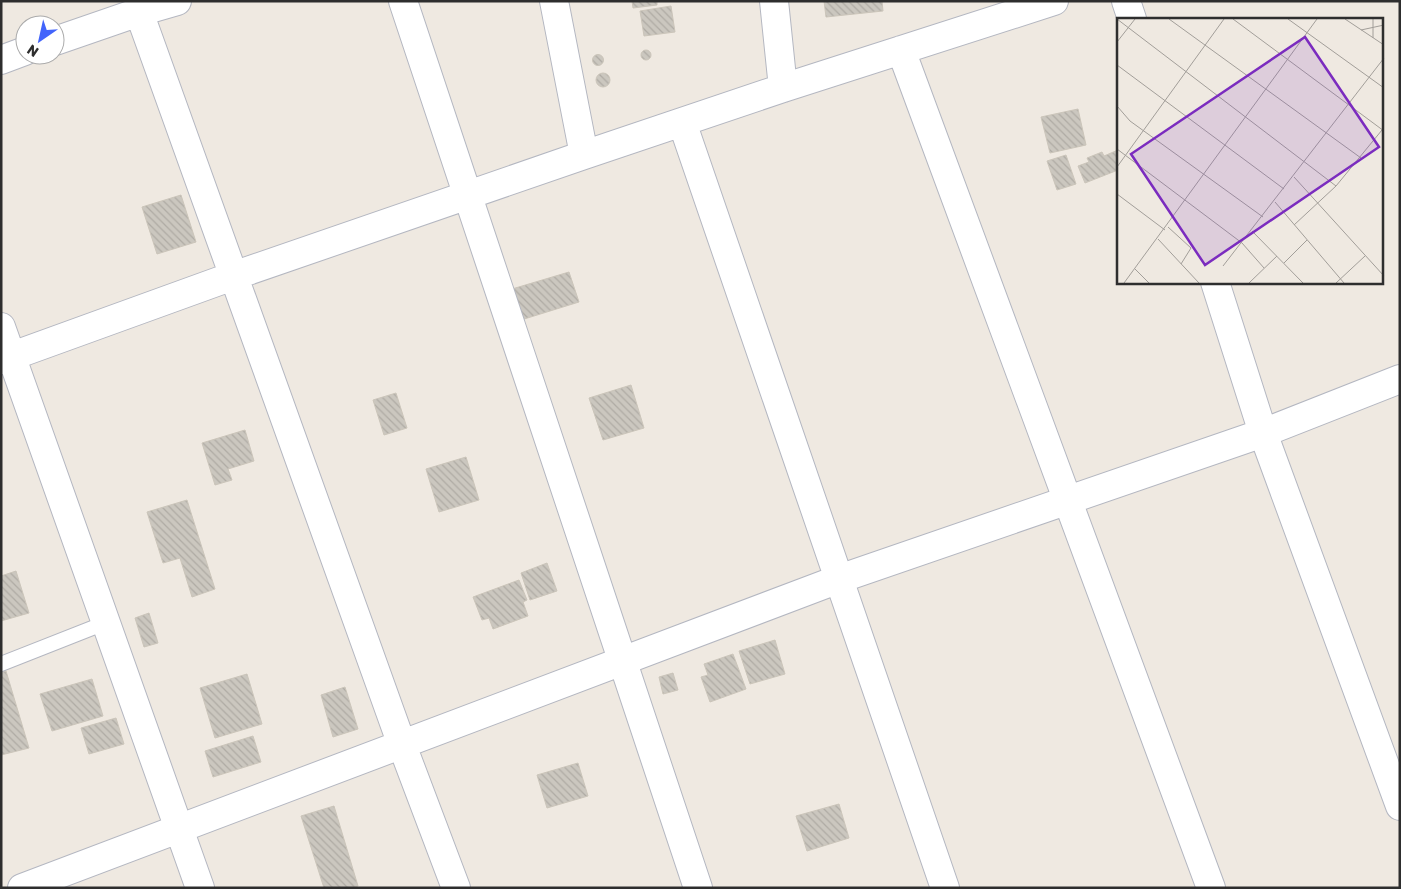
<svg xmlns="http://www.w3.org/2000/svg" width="1401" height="889" viewBox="0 0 1401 889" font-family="Rubik,sans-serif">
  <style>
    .building { fill: url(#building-back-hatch); stroke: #cbc5ba }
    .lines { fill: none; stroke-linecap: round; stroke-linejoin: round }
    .lane-casing { stroke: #b4b7c1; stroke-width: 16 }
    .street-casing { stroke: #b4b7c1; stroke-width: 30 }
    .lane { stroke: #fff; stroke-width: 14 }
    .street { stroke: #fff; stroke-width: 28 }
    .inset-road { fill: none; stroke: #a29e99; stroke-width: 1 }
    .view { fill: #7b2cbf; fill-opacity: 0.15; stroke: #7b2cbf; stroke-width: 2.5 }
    .inset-edge { fill: none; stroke: #2e2e2e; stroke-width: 2.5 }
  </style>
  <defs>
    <pattern id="building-back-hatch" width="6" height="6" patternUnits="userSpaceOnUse" patternTransform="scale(1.25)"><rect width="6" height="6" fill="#cbc7bf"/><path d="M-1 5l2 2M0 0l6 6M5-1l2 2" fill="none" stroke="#afaba4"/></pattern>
  </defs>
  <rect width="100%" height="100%" fill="#efe9e1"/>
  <path class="building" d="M632,1H657V5L633,8Z
    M824,1H882L883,11L826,17Z
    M671,6L675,32L644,36L640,11Z
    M641 55a5 5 0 1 1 10 0a5 5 0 1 1-10 0Z
    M592.5 60a5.5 5.5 0 1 1 11 0a5.5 5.5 0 1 1-11 0Z
    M596 80a7 7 0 1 1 14 0a7 7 0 1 1-14 0Z
    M1078,109L1086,145L1050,153L1041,117Z
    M1118,150V170L1085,183L1078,166L1089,162L1087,158L1102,152L1104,156Z
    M1066,155L1076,184L1057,190L1047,161Z
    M181,195L196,242L157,254L142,207Z
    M569,272L579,302L521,320L512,289Z
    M631,385L644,428L603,440L589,398Z
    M396,393L407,428L384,435L373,400Z
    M245,430L254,461L228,469L232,480L215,485L202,443Z
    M466,457L479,500L439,512L426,469Z
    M187,500L215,589L192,597L180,558L163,563L147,512Z
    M547,563L557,591L530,600L521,573Z
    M16,571L29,613L1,621V576Z
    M519,580L527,600L523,602L528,616L493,629L489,618L482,620L473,597Z
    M149,613L158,643L144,647L135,618Z
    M775,640L785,674L750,684L739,651Z
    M733,654L746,689L710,702L701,677L708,675L704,664Z
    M6,671L29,748L1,755V672Z
    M673,673L678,690L663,694L659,677Z
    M247,674L262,724L215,738L200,688Z
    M92,679L103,716L52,731L40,694Z
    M345,687L358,729L333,737L321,695Z
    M116,718L124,744L89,754L81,728Z
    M253,736L261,762L213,777L205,751Z
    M578,763L588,796L547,808L537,775Z
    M839,804L849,838L807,851L796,816Z
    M334,806L358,886L351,888H324L301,816Z"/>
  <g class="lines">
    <g class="lane-casing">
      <path id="lane" d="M1,664L105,623"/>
    </g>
    <g class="street-casing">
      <path id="street" d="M403,1L698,888
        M554,1L584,155
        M774,1L783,88
        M1126,1L1132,19
        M139,12L402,745L456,888
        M55,41L139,12L177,1
        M901,50L1211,888
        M1,60L25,51
        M682,122L945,888
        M1215,282L1263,433L1400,806
        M1,327L200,888
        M1,360L233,276L584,155L783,88L1054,1
        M22,888L839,579L1263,433L1400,379"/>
    </g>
    <use href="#lane" class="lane"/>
    <use href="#street" class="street"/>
  </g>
  <g transform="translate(1117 18)">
    <rect width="266" height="266" fill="#efe9e1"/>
    <path class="inset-road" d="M0,1L219,168M52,1L244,140M116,1L267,113M171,1L267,70M228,1L267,27M244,12L267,7M256,20V1M0,24L18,1M0,47L167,171M0,88L13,103L146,199M0,131L125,225L147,250M0,149L107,1M177,159L267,258M0,176L48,212M158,184L227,265M177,207L219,168L265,112M51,209L74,230L64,246M135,213L186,265M41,221L82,265M167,245L190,222M106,248L267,40M18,251L32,265M7,265L200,1M132,265L160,238M219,265L248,238"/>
    <path class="view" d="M188,19L262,129L88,247L14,136Z"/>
    <rect width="266" height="266" class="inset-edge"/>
  </g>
  <rect width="1401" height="889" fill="none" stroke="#2e2e2e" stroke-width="5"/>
  <g transform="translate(40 40) rotate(214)"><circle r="24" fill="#ffffff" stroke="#ababab"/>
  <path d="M0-4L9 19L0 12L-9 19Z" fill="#4264fb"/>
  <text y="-8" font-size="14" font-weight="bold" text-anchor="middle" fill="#2e2e2e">N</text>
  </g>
</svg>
